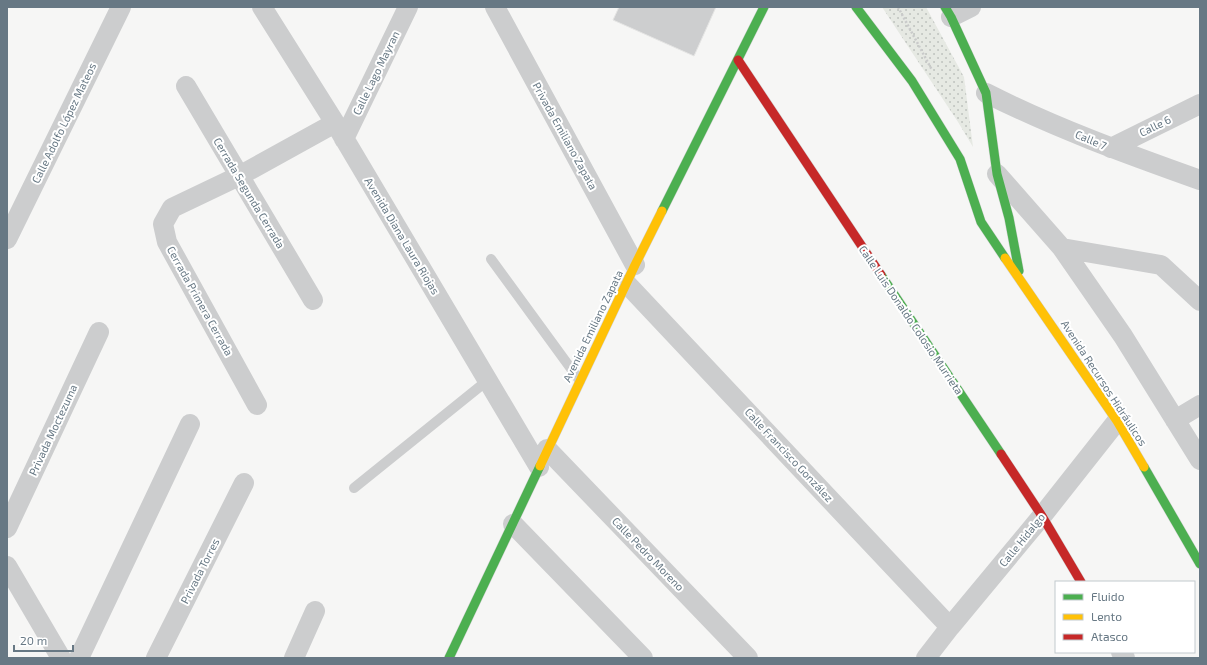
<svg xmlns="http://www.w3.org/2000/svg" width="1207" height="665" viewBox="0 0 1207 665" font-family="'Exo 2',sans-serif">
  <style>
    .park { fill: url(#park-dots) }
    .building { fill: #cdcecf; stroke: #e5e5e4 }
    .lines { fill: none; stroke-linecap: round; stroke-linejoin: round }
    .fast-casing { stroke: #d2d3d3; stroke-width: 10 }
    .slow-casing { stroke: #d2d3d3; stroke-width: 10 }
    .jam-casing { stroke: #d2d3d3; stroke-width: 10 }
    .path { stroke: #c9caca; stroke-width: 2.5; stroke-dasharray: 2 2; stroke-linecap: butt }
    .lane { stroke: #cccdce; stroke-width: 10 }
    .street { stroke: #cccdce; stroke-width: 20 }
    .fast { stroke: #4caf50; stroke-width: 9 }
    .slow { stroke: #ffc107; stroke-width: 9 }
    .jam { stroke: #c62828; stroke-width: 9 }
    .labels { text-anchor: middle; stroke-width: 4; stroke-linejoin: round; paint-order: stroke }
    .street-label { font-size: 11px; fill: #677884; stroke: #fff }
  </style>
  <defs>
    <pattern id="park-dots" width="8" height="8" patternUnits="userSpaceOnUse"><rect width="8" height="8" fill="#e6e9e3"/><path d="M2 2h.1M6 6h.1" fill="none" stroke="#bec2be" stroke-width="1.8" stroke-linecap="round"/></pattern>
  </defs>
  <rect width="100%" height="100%" fill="#f6f6f5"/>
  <path class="park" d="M882,7H926L964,77L973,147L958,122Z"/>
  <path class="building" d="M619,7H716L694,56L613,20Z"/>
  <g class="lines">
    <g class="fast-casing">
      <path id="fast" d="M856,7L912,81L960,159L981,222L1005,258
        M945,7L951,17L986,93L997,174L1009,218L1019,271
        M662,211L764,7
        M881,275L1001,454
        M1144,467L1200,564
        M449,658L540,466"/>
    </g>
    <g class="slow-casing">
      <path id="slow" d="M1005,258L1117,421L1144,467
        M540,466L635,265L662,211"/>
    </g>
    <g class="jam-casing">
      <path id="jam" d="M738,60L881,275
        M1001,454L1042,516L1081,582"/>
    </g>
    <path class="path" d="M898,7L932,70"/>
    <path class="lane" d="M491,259L580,381
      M354,488L488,380"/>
    <path class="street" d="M262,7L335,123L539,467
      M495,7L635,265
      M951,17L971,7
      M186,86L313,300
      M986,93C1055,128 1127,154 1200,180
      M344,139L408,7
      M1111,148L1200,104
      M997,174L1062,248L1123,336L1200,460
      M7,239L121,7
      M1062,248L1161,265L1200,301
      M627,284L950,627
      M257,405L167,242L163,224L172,208L239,176L335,123
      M1175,420L1200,405
      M547,449L748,658
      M513,524L643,658
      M7,528L99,332
      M7,566L61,658
      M1121,652L1125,658
      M79,658L190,424
      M156,658L244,483
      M294,658L315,611
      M926,658L950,627L1042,516L1117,421"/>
    <use href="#fast" class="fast"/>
    <use href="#slow" class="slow"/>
    <use href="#jam" class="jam"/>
  </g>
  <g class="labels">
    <g class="street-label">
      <text transform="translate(376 73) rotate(-64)" y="4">Calle Lago Mayran</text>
      <text transform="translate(64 123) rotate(-64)" y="4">Calle Adolfo López Mateos</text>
      <text transform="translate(1155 126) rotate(-26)" y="4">Calle 6</text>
      <text transform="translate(565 136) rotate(61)" y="4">Privada Emiliano Zapata</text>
      <text transform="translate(1091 140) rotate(23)" y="4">Calle 7</text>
      <text transform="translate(249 193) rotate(59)" y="4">Cerrada Segunda Cerrada</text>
      <text transform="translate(402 236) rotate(59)" y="4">Avenida Diana Laura Riojas</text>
      <text transform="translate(200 301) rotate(61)" y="4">Cerrada Primera Cerrada</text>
      <text transform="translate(911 320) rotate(56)" y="4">Calle Luis Donaldo Colosio Murrieta</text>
      <text transform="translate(593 326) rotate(-64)" y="4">Avenida Emiliano Zapata</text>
      <text transform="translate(1104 383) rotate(57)" y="4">Avenida Recursos Hidráulicos</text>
      <text transform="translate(53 430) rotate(-65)" y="4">Privada Moctezuma</text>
      <text transform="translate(789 455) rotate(47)" y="4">Calle Francisco González</text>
      <text transform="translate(1022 540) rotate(-51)" y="4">Calle Hidalgo</text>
      <text transform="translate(648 554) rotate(46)" y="4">Calle Pedro Moreno</text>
      <text transform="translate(200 571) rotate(-63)" y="4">Privada Torres</text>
    </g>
  </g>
  <rect width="1207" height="665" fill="none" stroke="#677884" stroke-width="16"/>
  <rect x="1055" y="581" width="140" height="72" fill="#ffffff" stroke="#c2c9ce"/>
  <rect x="1063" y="594" width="20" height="6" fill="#4caf50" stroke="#c2c9ce"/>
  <text x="1091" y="601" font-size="12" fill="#677884">Fluido</text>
  <rect x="1063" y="614" width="20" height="6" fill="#ffc107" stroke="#c2c9ce"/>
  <text x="1091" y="621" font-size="12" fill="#677884">Lento</text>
  <rect x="1063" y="634" width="20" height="6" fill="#c62828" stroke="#c2c9ce"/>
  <text x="1091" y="641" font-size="12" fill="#677884">Atasco</text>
  <path d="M14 645v6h59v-6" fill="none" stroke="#677884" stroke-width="2"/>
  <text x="20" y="645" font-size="12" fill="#677884" stroke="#ffffff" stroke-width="3" paint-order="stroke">20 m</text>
</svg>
